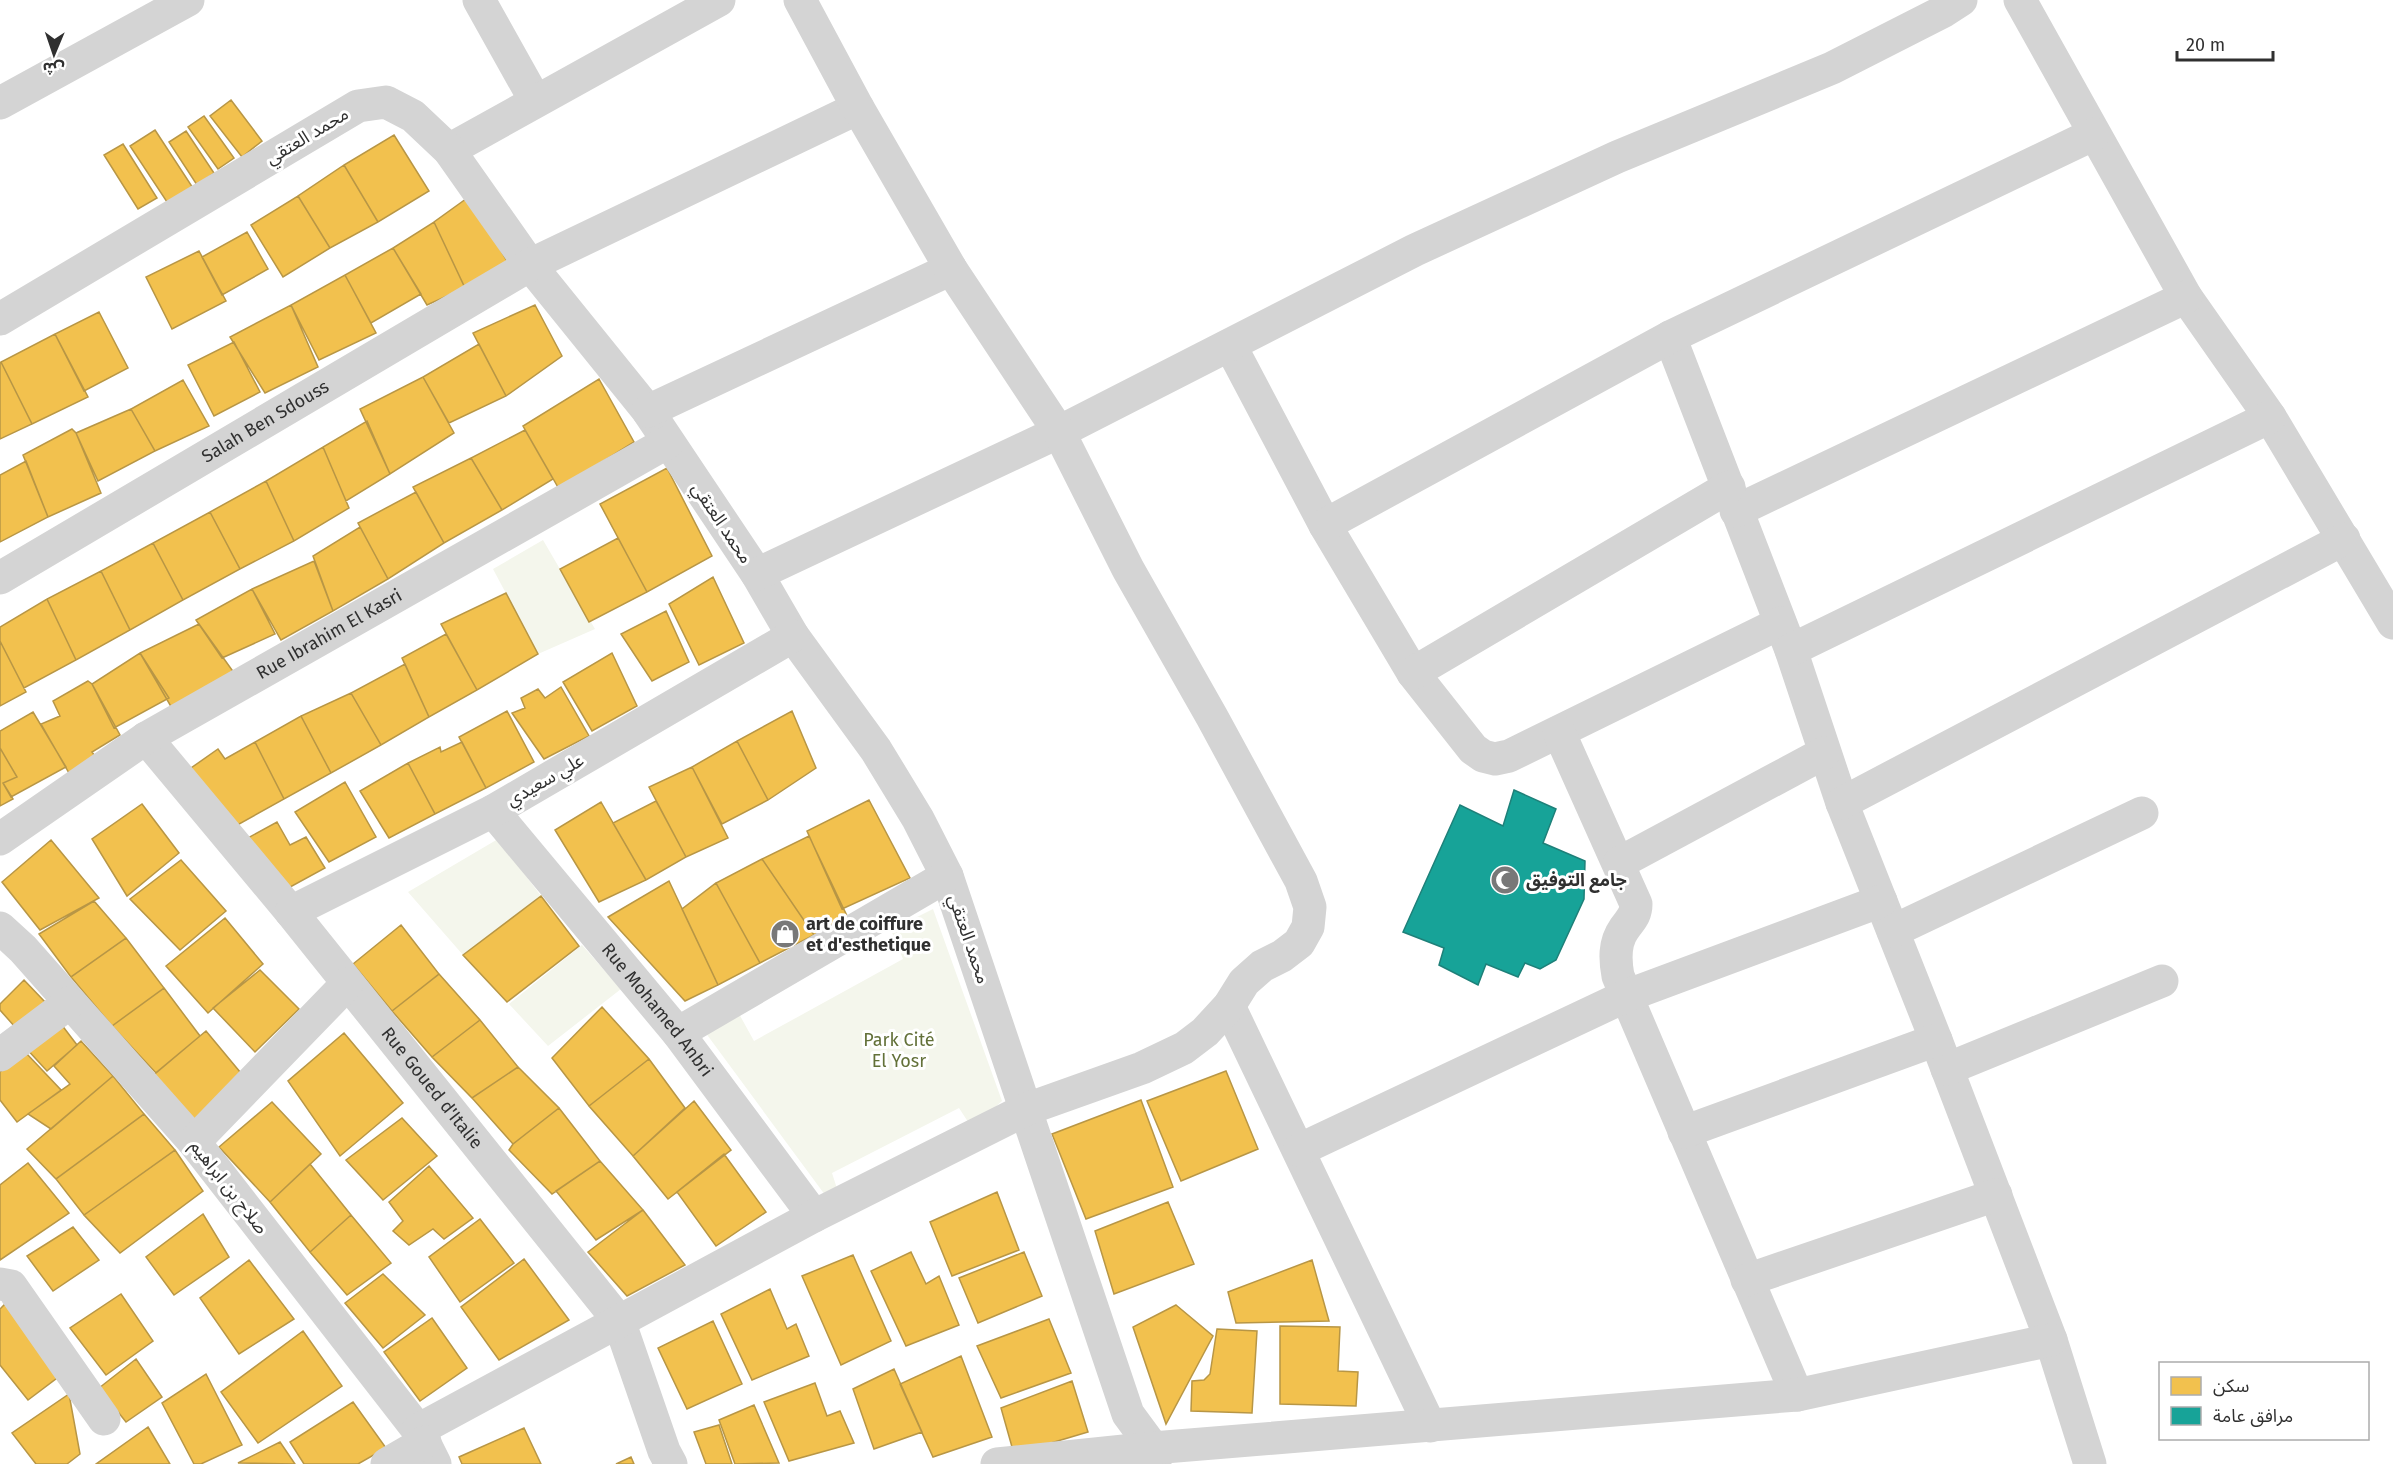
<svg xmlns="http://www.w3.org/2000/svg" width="2393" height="1464" viewBox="0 0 2393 1464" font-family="'Fira Sans','Noto Sans Arabic',sans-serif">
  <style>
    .green { fill: #f4f6ec }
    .homes { fill: #f2c14e; stroke: #b89645; stroke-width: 1.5 }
    .public { fill: #17a398; stroke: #1e8079; stroke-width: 1.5 }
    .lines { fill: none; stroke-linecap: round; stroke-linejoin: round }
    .street { stroke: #d4d4d4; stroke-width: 33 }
    .labels { text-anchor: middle; stroke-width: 6; stroke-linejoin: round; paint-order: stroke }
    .street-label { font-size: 18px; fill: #303030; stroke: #fff }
    .poi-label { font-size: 18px; font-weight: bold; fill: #303030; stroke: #fff; text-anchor: start }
    .park-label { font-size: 18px; fill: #637139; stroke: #fff }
  </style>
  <rect width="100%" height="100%" fill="#fff"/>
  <path class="green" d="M543,540L595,629L538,654L493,569Z
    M498,839L541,896L463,955L408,892Z
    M933,909L1002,1101L972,1128L959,1108L832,1173L840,1198L828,1199L705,1032L738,1012L754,1041L903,959L891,930Z
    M582,945L621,989L548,1046L509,1004Z"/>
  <path class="homes" d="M231,100L262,141L242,157L210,116Z
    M204,116L234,158L218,169L188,127Z
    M155,130L193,188L169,205L130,146Z
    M186,131L214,173L197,185L169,142Z
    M394,135L429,191L378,222L344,165Z
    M123,144L157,198L138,209L104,155Z
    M344,165L378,222L330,248L298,196Z
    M298,196L330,248L283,277L251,225Z
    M470,196L508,263L465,288L434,222Z
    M434,222L465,288L427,305L393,248Z
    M247,232L268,269L222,295L202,257Z
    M393,248L421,294L371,323L345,275Z
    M199,251L226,301L172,329L146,277Z
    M345,275L376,333L319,360L291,305Z
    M291,305L318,367L265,393L230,337Z
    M535,305L562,356L506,396L473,333Z
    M99,312L128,368L84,391L55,334Z
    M55,334L88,397L32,424L1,362Z
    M234,342L260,392L214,416L188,365Z
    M479,344L506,396L449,423L423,377Z
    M1,362L32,424L0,439V363Z
    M423,377L454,433L390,474L360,409Z
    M599,379L634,442L559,489L523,426Z
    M183,380L209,426L155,451L131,409Z
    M131,409L155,451L98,481L76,433Z
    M367,421L390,474L346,501L323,447Z
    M72,429L76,433L101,493L48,517L23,455Z
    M525,430L553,479L502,510L471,458Z
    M323,447L349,508L294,541L266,481Z
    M471,458L502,510L444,543L413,487Z
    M26,461L48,517L0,542V475Z
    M667,468L712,556L647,592L600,504Z
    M266,481L294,541L240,569L210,512Z
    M416,492L444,543L388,579L358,523Z
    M210,512L240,569L183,600L153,543Z
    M360,527L388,579L333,611L313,556Z
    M618,538L647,592L589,622L560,569Z
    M153,543L183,600L130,630L101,571Z
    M314,561L333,611L281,640L252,589Z
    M101,571L130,630L76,660L47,599Z
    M713,577L744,643L699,665L669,604Z
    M252,589L275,634L222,658L196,620Z
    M506,593L538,654L477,690L441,624Z
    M47,599L76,660L24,688L0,641V627Z
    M666,611L689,662L652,681L621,634Z
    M199,624L237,677L173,710L140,653Z
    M446,634L477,690L429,717L402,658Z
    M0,641L26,692L0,706Z
    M140,653L169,698L114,728L92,684Z
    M612,653L637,706L592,731L563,682Z
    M405,664L429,717L381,745L351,693Z
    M88,681L92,684L120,735L92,752L97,759L69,773L41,724L60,716L53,701Z
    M561,687L589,736L544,759L512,713L525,708L521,698L538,689L545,698Z
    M351,693L381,745L331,773L301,716Z
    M507,711L534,762L486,788L459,737Z
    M792,711L816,768L768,800L737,741Z
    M33,712L66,767L11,797L3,783L17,777L0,748V731Z
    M301,716L331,773L284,799L255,742Z
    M737,741L768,800L722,824L692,767Z
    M255,742L284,799L232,828L191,768L218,749L225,759Z
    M462,742L486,788L435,814L408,763L440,747L441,752Z
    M0,748L17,777L3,783L13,799L0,806Z
    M408,763L435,814L389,838L360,791Z
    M692,767L728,838L686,857L649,787Z
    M345,782L376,837L329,862L295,812Z
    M869,800L910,878L842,909L807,831Z
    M656,801L686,857L646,880L613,823Z
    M601,802L646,880L599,902L555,830Z
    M142,804L179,853L127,896L92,839Z
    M277,822L290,845L306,837L325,868L281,892L246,839Z
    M809,836L848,918L814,935L762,859Z
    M51,840L99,898L40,930L2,882Z
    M762,859L814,935L760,963L716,883Z
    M181,860L226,911L180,950L130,899Z
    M669,881L718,985L685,1001L608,917Z
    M716,883L760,963L718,985L682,909Z
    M541,896L579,946L507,1002L463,955Z
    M94,901L126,938L71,977L39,934Z
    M225,918L263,964L208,1013L166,966Z
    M401,925L439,974L392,1011L353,964Z
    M126,938L164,988L112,1026L71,977Z
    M260,970L299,1009L255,1052L213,1008Z
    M439,974L480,1020L432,1057L392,1011Z
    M24,980L45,1002L15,1027L0,1010V1004Z
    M164,988L200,1036L156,1073L112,1026Z
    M602,1007L649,1059L589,1106L552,1058Z
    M58,1020L77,1045L47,1071L25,1047Z
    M480,1020L518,1067L472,1098L432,1057Z
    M206,1031L245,1078L194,1120L152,1076Z
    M344,1033L403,1103L340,1156L288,1081Z
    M81,1041L113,1076L51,1129L28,1114L70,1084L54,1066Z
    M26,1053L61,1090L17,1122L0,1100V1072Z
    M649,1059L685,1108L633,1156L589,1106Z
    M518,1067L559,1108L513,1144L472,1098Z
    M1226,1071L1258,1149L1181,1181L1147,1101Z
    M113,1076L144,1114L56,1179L27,1149Z
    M1141,1100L1173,1187L1086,1219L1052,1134Z
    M694,1101L731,1150L668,1199L633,1156Z
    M272,1102L321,1154L270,1202L219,1147Z
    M559,1108L600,1161L552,1194L509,1150L513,1144Z
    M144,1114L175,1150L84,1215L56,1179Z
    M402,1118L437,1156L383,1200L346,1160Z
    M175,1150L203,1191L120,1253L84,1215Z
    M724,1154L766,1212L716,1246L677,1192Z
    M600,1161L643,1210L596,1240L556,1191Z
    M28,1163L69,1213L0,1260V1185Z
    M310,1164L351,1215L310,1252L270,1202Z
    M429,1166L473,1218L444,1239L433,1229L409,1245L393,1231L403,1221L389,1202Z
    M997,1192L1019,1250L952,1276L930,1222Z
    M1168,1202L1194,1264L1114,1294L1095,1231Z
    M643,1210L685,1265L627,1296L588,1252Z
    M203,1214L229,1257L174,1295L146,1257Z
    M351,1215L391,1263L347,1295L310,1252Z
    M480,1219L514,1263L460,1302L429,1257Z
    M73,1227L99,1260L53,1291L27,1256Z
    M911,1252L926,1284L939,1276L959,1325L906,1346L871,1271Z
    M1024,1252L1042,1296L978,1323L959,1278Z
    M853,1255L891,1341L841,1365L802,1276Z
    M524,1259L569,1320L499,1360L461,1307Z
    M249,1260L294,1319L239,1354L200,1298Z
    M1312,1260L1329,1321L1236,1323L1228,1292Z
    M383,1274L425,1315L383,1348L345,1303Z
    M770,1289L787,1329L796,1324L809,1356L752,1380L721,1314Z
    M121,1294L153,1341L106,1375L70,1328Z
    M5,1304L61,1375L28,1400L0,1365V1309Z
    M1176,1305L1213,1336L1166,1424L1133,1327Z
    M432,1318L467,1368L420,1401L384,1352Z
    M1049,1319L1071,1373L1001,1398L977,1346Z
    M713,1321L742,1384L687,1409L658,1348Z
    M1280,1326L1340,1327L1338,1371L1358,1372L1356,1406L1280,1404Z
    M1217,1329L1257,1331L1252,1413L1191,1411L1192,1381L1204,1380L1210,1374Z
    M303,1331L342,1386L258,1443L221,1392Z
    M961,1356L992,1437L933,1457L900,1384Z
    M136,1359L162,1397L126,1422L99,1388Z
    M894,1369L922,1432L874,1449L853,1389Z
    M206,1374L242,1445L201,1464H194L162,1403Z
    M1072,1381L1088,1432L1014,1454L1001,1408Z
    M815,1383L827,1416L840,1411L854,1443L789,1461L764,1402Z
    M69,1394L80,1454L67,1464H36L12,1433Z
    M353,1402L386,1448L358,1464H304L290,1442Z
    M754,1405L779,1463L735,1464L719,1420Z
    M719,1425L732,1464H706L694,1432Z
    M148,1427L170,1464H96Z
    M524,1428L541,1464H462L459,1457Z
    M280,1442L295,1464L238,1463Z
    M631,1457L634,1464H616Z"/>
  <path class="public" d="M1514,790L1556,809L1543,843L1585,861L1584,899L1556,960L1540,969L1525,963L1518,977L1486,964L1478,985L1439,965L1444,948L1403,932L1460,805L1503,826Z"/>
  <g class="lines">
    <g class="street">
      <path d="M479,0L535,100"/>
      <path d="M2020,0L2186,297L2270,417L2393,623"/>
      <path d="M0,103L188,0"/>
      <path d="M449,150L719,0"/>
      <path d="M0,319L358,106L386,102L413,116L449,150L530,265L648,411L757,574L793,636L876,750L918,819L947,876L1128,1414L1153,1448L1155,1464"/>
      <path d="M1670,337L1791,650L1842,803L1936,1040L2051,1340L2090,1464"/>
      <path d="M1230,345L1325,525L1413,673L1473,749L1483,756L1495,759L1509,756L1780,623"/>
      <path d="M648,411L951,269"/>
      <path d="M1736,511L2186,297"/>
      <path d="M1325,525L1670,337L2094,134"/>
      <path d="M757,574L1059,432L1415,250L1617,157L1832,68L1944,11L1961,0"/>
      <path id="s1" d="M0,578L530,265L858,108"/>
      <path d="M1791,650L2270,417"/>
      <path d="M1413,673L1729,487"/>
      <path d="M1559,732L1636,904C1636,916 1630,920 1624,929C1614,943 1615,960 1618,976L1797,1395"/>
      <path id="s2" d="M146,738L291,912L619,1321L664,1451L671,1464"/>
      <path d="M1842,803L2344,539"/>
      <path id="s3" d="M493,811L678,1033L814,1216"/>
      <path id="s4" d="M0,839L146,738L668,442"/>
      <path d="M1619,863L1824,753"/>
      <path d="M291,912L493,811L793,636"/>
      <path d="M0,928L23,949L194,1142L418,1430L435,1464"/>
      <path d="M1893,931L2142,813"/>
      <path d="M1229,1006L1430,1426"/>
      <path d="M678,1033L947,876"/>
      <path d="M0,1055L69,1003"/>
      <path d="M1947,1069L2162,981"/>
      <path d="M1684,1132L1936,1040"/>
      <path d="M194,1142L347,984"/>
      <path d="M1299,1150L1626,996L1881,901"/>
      <path d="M1747,1280L1996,1195"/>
      <path d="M0,1284L11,1286L104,1419"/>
      <path d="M418,1430L814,1216L1027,1109L1142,1068L1184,1048L1205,1032L1229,1006L1244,982L1262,966L1282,956L1299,943L1308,927L1310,907L1301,881L1212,717L1128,569L1059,432L951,269L858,108L800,0"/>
      <path d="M387,1464L425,1442"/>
      <path d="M997,1464L1153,1448L1797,1395L2051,1340"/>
    </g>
  </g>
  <defs>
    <g id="mosque-disc" transform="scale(1.5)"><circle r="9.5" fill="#787878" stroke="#fff"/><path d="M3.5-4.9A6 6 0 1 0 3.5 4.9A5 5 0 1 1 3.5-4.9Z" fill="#fff"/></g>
    <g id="shop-disc" transform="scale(1.5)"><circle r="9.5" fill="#787878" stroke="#fff"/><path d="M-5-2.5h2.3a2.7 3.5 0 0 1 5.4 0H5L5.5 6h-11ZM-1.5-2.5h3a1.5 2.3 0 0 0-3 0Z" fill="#fff"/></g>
  </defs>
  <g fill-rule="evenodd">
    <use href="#mosque-disc" x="1505" y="880"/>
    <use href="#shop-disc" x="785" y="934"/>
  </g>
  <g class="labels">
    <g class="street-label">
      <text transform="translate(307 136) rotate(-31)" y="6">محمد العتقي</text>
      <text dy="6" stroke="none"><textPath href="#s1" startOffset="308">Salah Ben Sdouss</textPath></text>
      <text transform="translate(722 523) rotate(56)" y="6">محمد العتقي</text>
      <text dy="6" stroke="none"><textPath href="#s4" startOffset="388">Rue Ibrahim El Kasri</textPath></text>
      <text transform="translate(545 780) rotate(-30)" y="6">علي سعيدي</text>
      <text transform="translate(969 939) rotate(71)" y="6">محمد العتقي</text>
      <text dy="6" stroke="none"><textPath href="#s3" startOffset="258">Rue Mohamed Anbri</textPath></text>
      <text dy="6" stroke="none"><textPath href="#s2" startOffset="452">Rue Goued d'Italie</textPath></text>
      <text transform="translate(229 1187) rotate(52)" y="6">صلاح بن ابراهيم</text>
    </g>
    <g class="poi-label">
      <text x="1526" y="886">جامع التوفيق</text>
      <text x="806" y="930">art de coiffure<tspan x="806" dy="21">et d'esthetique</tspan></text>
    </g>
    <g class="park-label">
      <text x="899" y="1046">Park Cité<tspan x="899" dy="21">El Yosr</tspan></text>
    </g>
  </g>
  <rect x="2159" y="1362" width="210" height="78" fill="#ffffff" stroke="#acacac" stroke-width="1.5"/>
  <rect x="2171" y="1377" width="30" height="18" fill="#f2c14e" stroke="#acacac" stroke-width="1.5"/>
  <text x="2213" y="1392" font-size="18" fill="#303030">سكن</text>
  <rect x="2171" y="1407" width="30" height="18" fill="#17a398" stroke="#acacac" stroke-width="1.5"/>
  <text x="2213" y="1422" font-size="18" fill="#303030">مرافق عامة</text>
  <g transform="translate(54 54) rotate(182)" stroke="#ffffff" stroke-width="4.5" paint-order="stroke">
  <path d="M0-4.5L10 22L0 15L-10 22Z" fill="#303030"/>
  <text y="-9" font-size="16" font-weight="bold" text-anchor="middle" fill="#303030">ش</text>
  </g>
  <path d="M2177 51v9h96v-9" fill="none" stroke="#303030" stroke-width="3"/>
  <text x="2186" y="51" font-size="18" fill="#303030" stroke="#ffffff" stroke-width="4.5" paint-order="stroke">20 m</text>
</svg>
